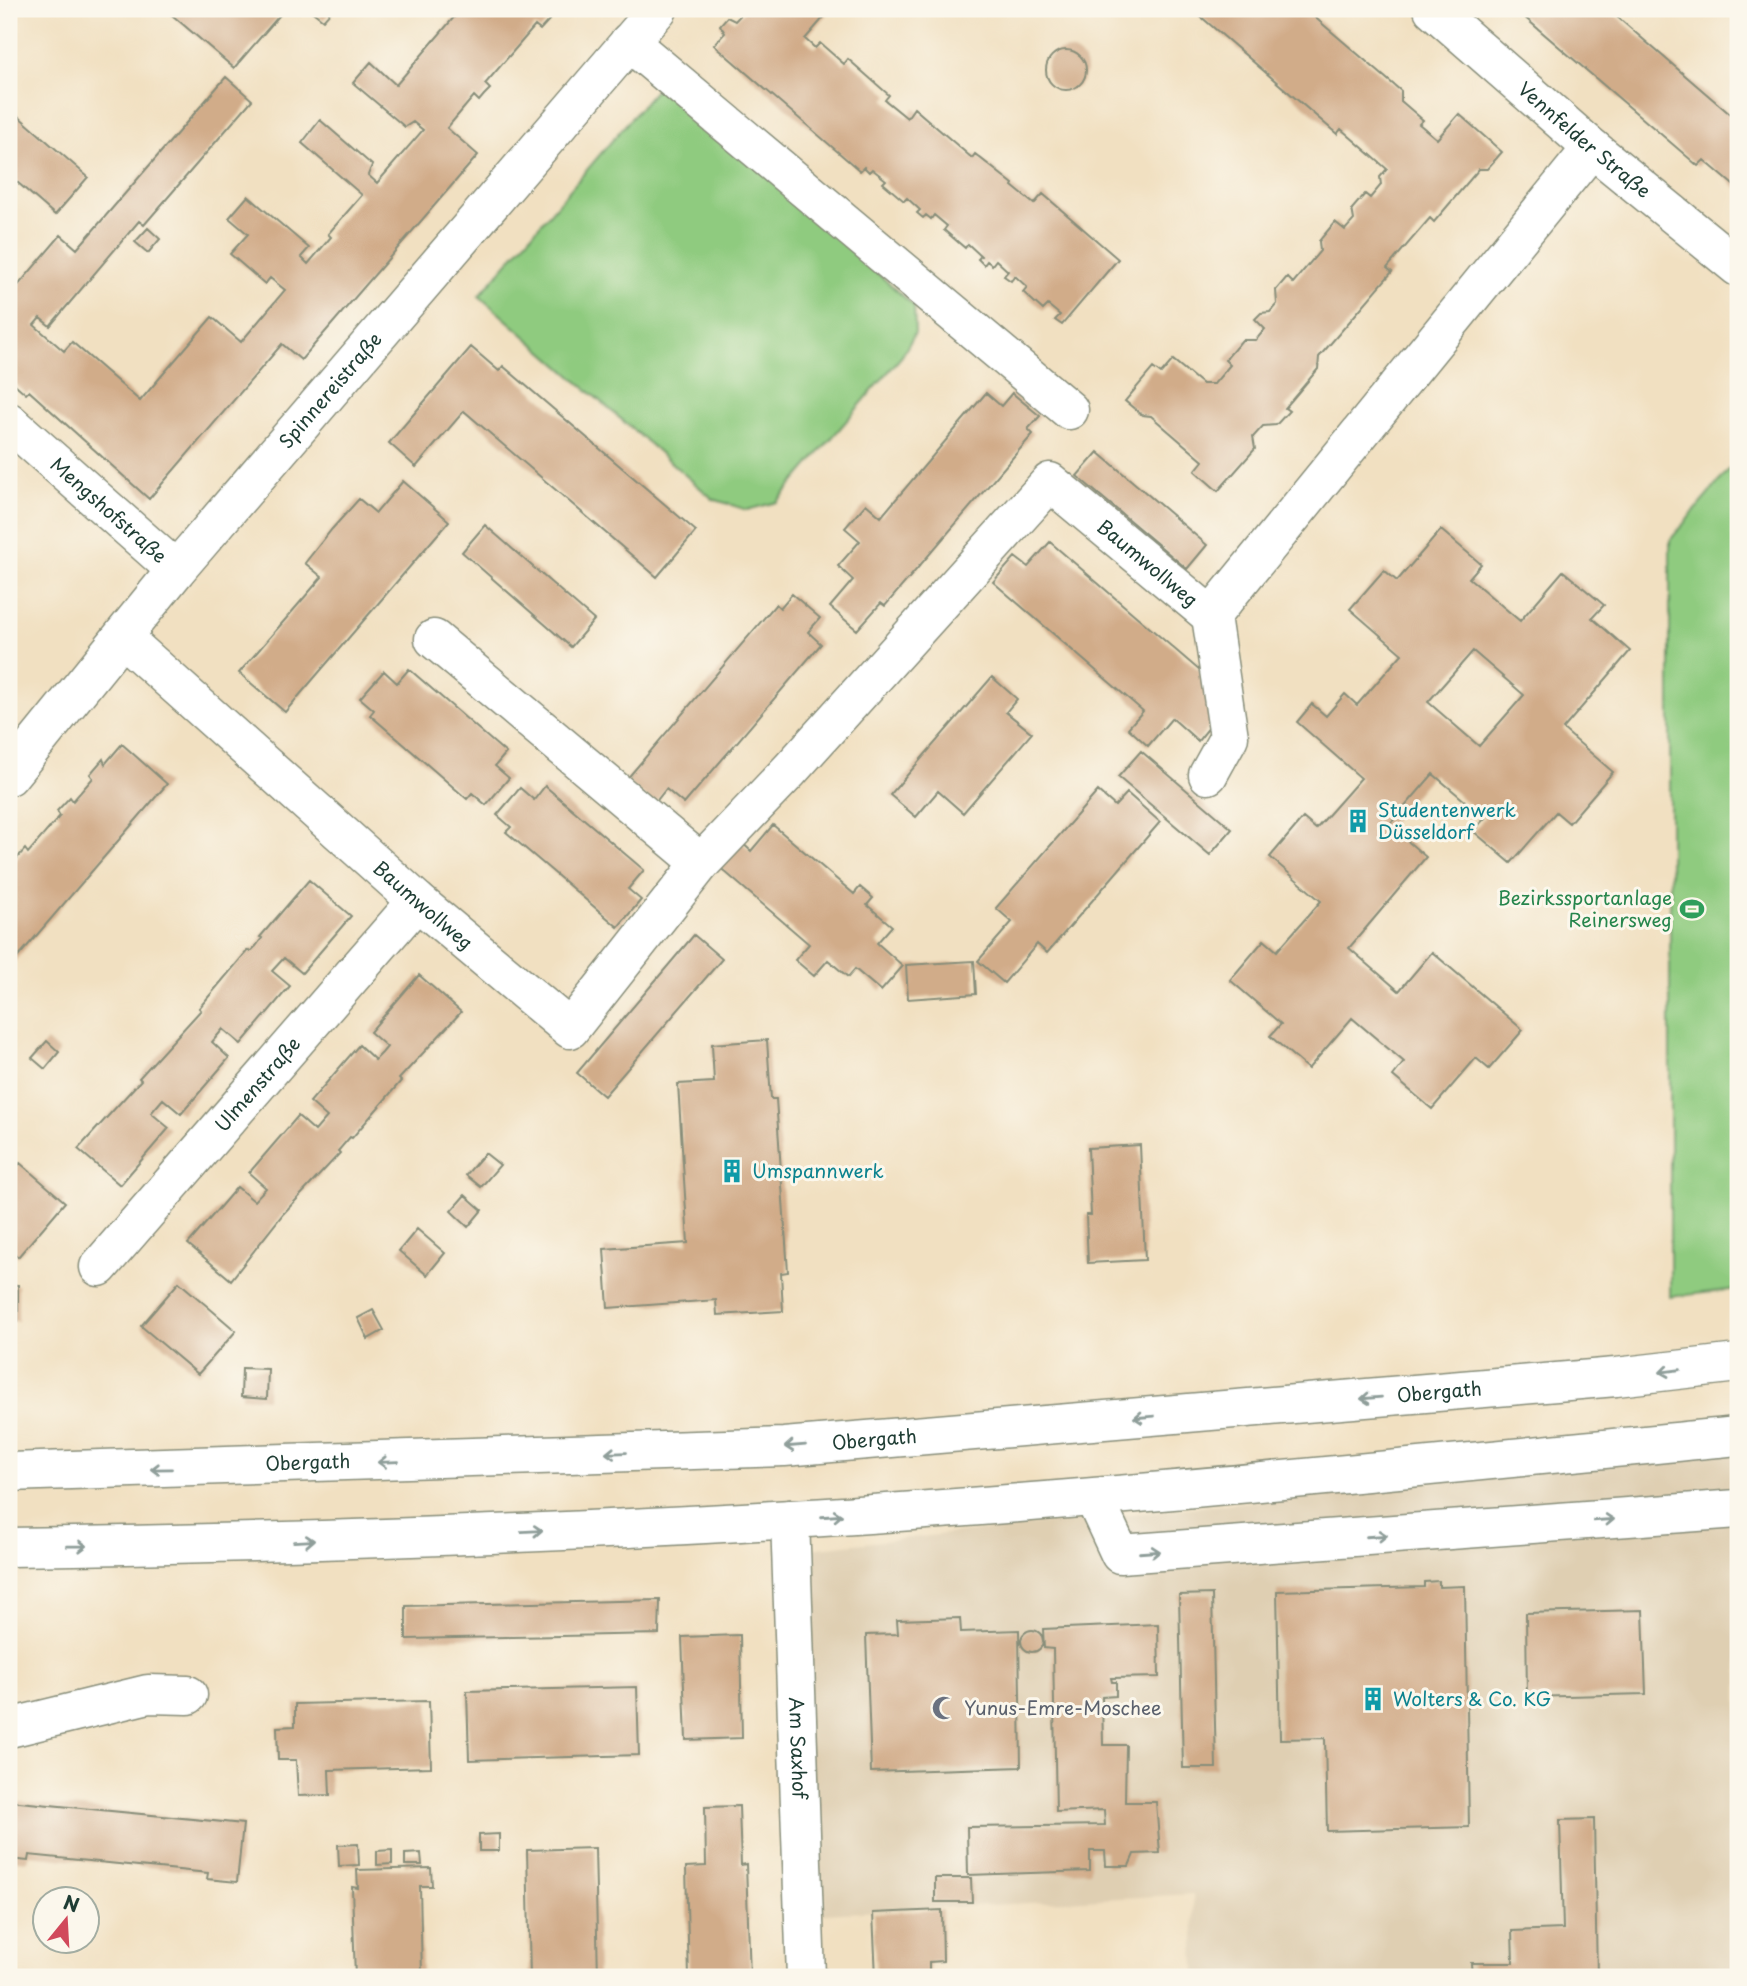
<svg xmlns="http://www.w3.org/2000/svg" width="1747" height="1986" viewBox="0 0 1747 1986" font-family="'Playpen Sans',sans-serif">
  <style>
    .built { fill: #dfcfb2 }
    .green { fill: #8fcb7f; stroke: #57845a; stroke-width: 2 }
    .building { fill: #d1ac89; fill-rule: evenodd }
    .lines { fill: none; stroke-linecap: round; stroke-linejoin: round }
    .minor-casing { stroke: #888e7a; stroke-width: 41 }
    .major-casing { stroke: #888e7a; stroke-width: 41 }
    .minor { stroke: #fff; stroke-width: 38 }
    .major { stroke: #fff; stroke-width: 38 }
    .oneway { stroke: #8f9e9a }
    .labels { text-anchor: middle; stroke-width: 6; stroke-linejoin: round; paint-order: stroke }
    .street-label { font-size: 19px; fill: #1f3d34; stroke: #fbf7ec }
    .culture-label { font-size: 19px; fill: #0d838f; stroke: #fbf7ec; text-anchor: start }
    .leisure-label { font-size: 19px; fill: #27864d; stroke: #fbf7ec; text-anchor: end }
    .worship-label { font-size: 19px; fill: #5b616d; stroke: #fbf7ec; text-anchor: start }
  </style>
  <rect width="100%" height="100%" fill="#fbf7ec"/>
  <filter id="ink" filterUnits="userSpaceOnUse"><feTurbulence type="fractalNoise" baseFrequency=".0143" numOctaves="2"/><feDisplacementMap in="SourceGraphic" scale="14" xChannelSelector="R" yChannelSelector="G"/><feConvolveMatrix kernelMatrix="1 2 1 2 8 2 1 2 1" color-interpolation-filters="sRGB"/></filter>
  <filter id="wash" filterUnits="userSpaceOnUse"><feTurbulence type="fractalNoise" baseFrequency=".00686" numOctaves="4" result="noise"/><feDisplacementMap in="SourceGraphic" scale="28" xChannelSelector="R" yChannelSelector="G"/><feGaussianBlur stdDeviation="1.57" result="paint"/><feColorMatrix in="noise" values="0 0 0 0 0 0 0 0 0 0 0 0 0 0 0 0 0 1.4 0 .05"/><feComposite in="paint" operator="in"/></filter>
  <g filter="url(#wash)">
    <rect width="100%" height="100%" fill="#f1e0c1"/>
    <path class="built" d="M1738,1452V1977H1195L1193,1894L788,1916L781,1552L1667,1456Z"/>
    <path class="green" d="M663,81L914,306L915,333L902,356L777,502L747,510L713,499L479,296Z
      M1738,459V1289L1670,1297V540Z"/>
    <g id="blocks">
      <path class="building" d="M165,9H285L234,68Z
        M309,9H333L323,20Z
        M461,9H550L545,14L550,19L540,30L535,26L485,84L490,89L484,95L479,101L474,96L447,128L478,155L301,360L282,344L149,499L29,391L26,394L9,379V296L61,235L77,249L226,77L252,100L144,225L139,221L50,326L40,318L34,325L64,351L72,342L140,401L212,317L241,342L285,290L270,278L265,284L230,254L248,234L229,218L248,196L309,248L301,257L308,264L331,237L328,234L362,195L302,143L320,120L372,165L368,175L377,183L423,130L413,122L405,127L353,83L371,62L396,85Z
        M746,9H831L805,39L815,48L820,43L844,64L848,59L889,95L885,100L907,118L914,108L972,158L975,154L1013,184L1012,186L1034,204L1043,194L1118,259L1062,325L1055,320L1060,315L1048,305L1043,310L1023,292L1027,287L1015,276L1011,281L1004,276L1008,271L996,260L992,265L987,261L984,265L978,259L981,256L968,244L965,248L944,230L947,226L934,215L931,219L926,215L923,218L917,213L920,210L907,198L904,201L883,183L886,180L872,169L869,172L864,167L860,171L714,45L725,33L720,25L727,17L735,21Z
        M1192,9H1305L1401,91V101L1423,120L1419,124L1437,139L1459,114L1502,152L1487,169H1479L1434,222L1430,218L1387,268L1392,272L1319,357L1318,369L1285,408L1289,411L1276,425L1263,426L1253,437L1255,449L1218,491L1195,471L1203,461L1151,416L1142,415L1125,401L1153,368L1161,374L1173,360L1202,384H1214L1230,365L1225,360L1242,340H1256L1265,329L1255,319L1261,313L1270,312L1277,304L1276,290L1287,277L1293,283L1320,251L1319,241L1335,222L1345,230L1354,220L1352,209L1365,194L1370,198L1381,185L1380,177L1387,169L1341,129L1337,134Z
        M1515,9H1608L1738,121V189L1704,160L1698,166Z
        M1046 70a20 20 0 1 1 40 0a20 20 0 1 1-40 0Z
        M18,116L88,177L55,215L9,175V127Z
        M148,228L160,239L148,253L135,242Z
        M471,347L499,371L503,366L696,531L657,577L464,411L416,467L389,443Z
        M986,393L1001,406L1012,393L1040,416L1028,429L1033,434L885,606L881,603L857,630L830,607L853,580L838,566L860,541L845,528L866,504L881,517Z
        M1098,452L1207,545L1187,569L1077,476Z
        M403,481L449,521L285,712L239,673L322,577L305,563L332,529L359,499L376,513Z
        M485,525L594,620L571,647L462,552Z
        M1441,530L1481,564L1469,578L1520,621L1563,571L1604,605L1592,618L1630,651L1563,729L1613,772L1569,823L1556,812L1511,863L1473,831L1485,818L1433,774L1389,825L1426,857L1349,948L1399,991L1432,952L1523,1030L1489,1069L1476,1058L1432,1109L1393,1076L1404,1062L1352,1018L1308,1069L1270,1036L1281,1024L1230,980L1264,940L1277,951L1321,901L1270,857L1303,818L1316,829L1361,778L1297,722L1312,704L1326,716L1345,694L1357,705L1402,654L1350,609L1384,570L1397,581ZM1473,651L1524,695L1479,746L1428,702Z
        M1050,542L1207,677L1219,715L1198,741L1172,718L1148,746L1128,728L1143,711L993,582L1015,557L1028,567Z
        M792,594L820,618L808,632L821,644L684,804L666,789L654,804L626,780L776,604L780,608Z
        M409,669L506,753L495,766L509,778L486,805L472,793L467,799L370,715L374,710L360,698L384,671L397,683Z
        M992,677L1017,699L1006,712L1032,733L963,813L938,791L916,817L890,795Z
        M122,744L167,784L12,964L9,962V875L15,868L12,864L25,849L28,853L60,816L57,811L70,797L73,801L93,778L90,774L103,759L105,764Z
        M1141,751L1232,829L1210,855L1118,777Z
        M545,786L644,870L628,889L641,900L618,927L506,832L511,827L497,815L520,788L534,800Z
        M1098,791L1115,806L1127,793L1160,822L1047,953L1037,944L1004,983L978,961L1012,922L996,908Z
        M773,825L854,894L860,887L873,898L867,905L892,926L877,943L903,966L881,991L855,969L848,977L828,960L814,976L795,960L809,944L717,865L739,840L751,851Z
        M309,880L351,916L302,973L284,958L272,971L290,986L241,1044L223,1029L212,1042L229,1058L181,1114L163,1099L151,1113L169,1128L120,1185L78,1149L141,1080L139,1078L201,1010L199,1008L248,950L250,952L256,946L262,938L260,937Z
        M694,935L722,959L604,1096L577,1073Z
        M974,961L976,994L908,999L906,965Z
        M419,975L461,1012L399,1079L401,1081L352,1138L350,1137L338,1151L340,1153L283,1214L231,1280L188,1244L237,1187L254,1201L266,1188L249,1173L298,1116L315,1131L327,1117L310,1102L359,1045L375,1060L382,1053L387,1047L370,1032Z
        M767,1040L771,1099H776L788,1272L781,1273L783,1311L717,1315L716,1300L608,1308L604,1249L688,1243L678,1084L714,1082L712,1044Z
        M47,1041L59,1052L45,1069L32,1058Z
        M1140,1145L1145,1260L1088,1263L1086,1215H1091L1088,1148Z
        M485,1153L500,1165L481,1187L466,1175Z
        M20,1163L65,1202L18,1257L9,1249V1176Z
        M465,1195L482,1210L468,1227L451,1211Z
        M417,1229L445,1253L427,1275L399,1251Z
        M179,1282L236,1331L198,1374L141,1326Z
        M9,1285H18V1321H9Z
        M373,1310L384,1330L368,1339L358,1318Z
        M242,1368L268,1369L267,1399L241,1397Z
        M1439,1581V1587L1465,1586L1469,1827L1327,1831L1325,1738L1280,1739L1277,1591L1424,1587V1582Z
        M1212,1594L1216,1768H1183L1179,1595Z
        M660,1600L659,1634L406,1639V1606Z
        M1643,1610L1646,1694L1527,1697L1526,1613Z
        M960,1618L961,1632L1019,1630L1021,1767L871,1772L866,1635L898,1634L897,1620Z
        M1158,1624L1159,1677L1111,1678L1112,1682H1116V1696L1102,1697L1103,1745H1126L1125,1802H1156L1160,1853L1134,1854L1129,1866H1106L1105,1851H1090V1871L968,1875L967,1827L1105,1825L1104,1810L1056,1812L1053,1649L1044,1648L1043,1629Z
        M1021 1641a11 11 0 1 1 22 0a11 11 0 1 1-22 0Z
        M740,1635L742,1738L686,1740L682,1637Z
        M637,1687L639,1755L469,1760L467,1691Z
        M429,1701L431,1767L329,1770L330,1795L298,1796L296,1760H278L277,1727L295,1726V1704Z
        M9,1801L243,1824L237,1882L207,1879L208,1873L29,1855L28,1861L9,1859Z
        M739,1806L741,1865L746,1864L750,1977H689L686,1867L706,1866L705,1807Z
        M1594,1819L1597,1977H1472L1471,1963H1513L1512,1931L1563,1929L1560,1820Z
        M499,1834V1851H479V1835Z
        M358,1844L359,1865L339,1866L338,1845Z
        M595,1848L598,1977H530L527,1850Z
        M392,1850V1864L377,1865V1851Z
        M421,1853L422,1865H405V1854Z
        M431,1868L432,1886H420L422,1977H355L352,1887L358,1888L357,1870Z
        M935,1878H971L972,1902H935Z
        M942,1910L943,1961L929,1962V1977H876L873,1913Z"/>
    </g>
  </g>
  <g filter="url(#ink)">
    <use href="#blocks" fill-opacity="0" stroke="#888e7a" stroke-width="2"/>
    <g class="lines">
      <g class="minor-casing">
        <g id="minor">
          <path id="s1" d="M1433,9L1592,148L1738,267"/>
          <path d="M629,42L1069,410"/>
          <path id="s2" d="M9,422L176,570"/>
          <path id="s3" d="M123,638L417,901L570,1029L701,863L790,770L1050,482L1211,616L1592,148"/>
          <path d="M434,639L701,863"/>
          <path d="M1208,775L1229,737L1211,616"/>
          <path id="s4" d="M9,776L176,570L658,9"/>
          <path id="s5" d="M99,1267L417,901"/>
          <path d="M1094,1498L1120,1554L1738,1509"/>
          <path id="s6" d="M790,1519L806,1977"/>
          <path d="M9,1728L148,1694L188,1695"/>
        </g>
      </g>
      <g class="major-casing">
        <g id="major">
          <path id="s7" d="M9,1472L784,1447L1616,1377L1738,1363"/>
          <path d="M9,1547C270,1543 532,1535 792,1519C1108,1500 1423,1466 1738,1436"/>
        </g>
      </g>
      <use href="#minor" class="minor"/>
      <use href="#major" class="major"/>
    </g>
    <defs><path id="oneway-shaft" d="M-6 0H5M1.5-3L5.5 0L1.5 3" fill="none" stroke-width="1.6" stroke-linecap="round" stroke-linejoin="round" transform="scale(1.75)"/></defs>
    <g class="oneway">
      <use href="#oneway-shaft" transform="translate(1670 1371) rotate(173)"/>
      <use href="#oneway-shaft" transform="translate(1371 1398) rotate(175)"/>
      <use href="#oneway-shaft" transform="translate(1144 1417) rotate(175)"/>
      <use href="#oneway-shaft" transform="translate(795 1446) rotate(175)"/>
      <use href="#oneway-shaft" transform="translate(616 1453) rotate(178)"/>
      <use href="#oneway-shaft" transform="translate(388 1462) rotate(178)"/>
      <use href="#oneway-shaft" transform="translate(161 1469) rotate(179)"/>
      <use href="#oneway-shaft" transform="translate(832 1516) rotate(-4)"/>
      <use href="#oneway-shaft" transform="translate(1604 1520) rotate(-4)"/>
      <use href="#oneway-shaft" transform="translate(532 1531) rotate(-3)"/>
      <use href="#oneway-shaft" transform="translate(1377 1536) rotate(-4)"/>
      <use href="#oneway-shaft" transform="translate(304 1541) rotate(-3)"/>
      <use href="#oneway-shaft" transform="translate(77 1546) rotate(-1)"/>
      <use href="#oneway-shaft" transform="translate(1150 1552) rotate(-4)"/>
    </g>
  </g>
  <defs>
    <g id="building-bare" transform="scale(1.89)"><path d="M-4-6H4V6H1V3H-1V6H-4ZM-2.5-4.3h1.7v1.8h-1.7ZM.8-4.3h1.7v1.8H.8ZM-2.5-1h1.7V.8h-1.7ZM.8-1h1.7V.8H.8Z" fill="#0f9aa8" stroke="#fbf7ec" stroke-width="2.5" paint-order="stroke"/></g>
    <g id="stadium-bare" transform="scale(1.89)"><path d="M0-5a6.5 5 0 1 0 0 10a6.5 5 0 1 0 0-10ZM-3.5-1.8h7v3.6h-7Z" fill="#2e9e5b" stroke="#fbf7ec" stroke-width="2.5" paint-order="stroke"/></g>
    <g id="mosque-bare" transform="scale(1.89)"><path d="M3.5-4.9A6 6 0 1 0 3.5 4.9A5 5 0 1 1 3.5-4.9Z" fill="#6b7280" stroke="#fbf7ec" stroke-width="2.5" paint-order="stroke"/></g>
  </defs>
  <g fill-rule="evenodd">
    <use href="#building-bare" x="1358" y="821"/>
    <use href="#stadium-bare" x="1692" y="909"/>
    <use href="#building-bare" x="732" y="1171"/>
    <use href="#building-bare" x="1373" y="1699"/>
    <use href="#mosque-bare" x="944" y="1708"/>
  </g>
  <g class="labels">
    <g class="street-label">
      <text dy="7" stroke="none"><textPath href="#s1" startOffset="200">Vennfelder Straße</textPath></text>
      <text dy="7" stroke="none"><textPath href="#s4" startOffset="502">Spinnereistraße</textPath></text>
      <text dy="7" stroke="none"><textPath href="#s2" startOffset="133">Mengshofstraße</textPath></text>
      <text dy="7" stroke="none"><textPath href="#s3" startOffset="1449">Baumwollweg</textPath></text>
      <text dy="7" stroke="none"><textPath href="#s3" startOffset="402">Baumwollweg</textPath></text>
      <text dy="7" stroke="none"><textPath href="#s5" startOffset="242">Ulmenstraße</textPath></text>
      <text dy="7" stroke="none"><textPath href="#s7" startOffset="1433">Obergath</textPath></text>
      <text dy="7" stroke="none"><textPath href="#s7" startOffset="866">Obergath</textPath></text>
      <text dy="7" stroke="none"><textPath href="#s7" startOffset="299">Obergath</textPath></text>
      <text dy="7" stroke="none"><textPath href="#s6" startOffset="229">Am Saxhof</textPath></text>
    </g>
    <g class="culture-label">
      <text x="1378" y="817">Studentenwerk<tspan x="1378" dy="22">Düsseldorf</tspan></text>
      <text x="752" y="1178">Umspannwerk</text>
      <text x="1393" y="1706">Wolters &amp; Co. KG</text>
    </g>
    <g class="leisure-label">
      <text x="1672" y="905">Bezirkssportanlage<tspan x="1672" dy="22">Reinersweg</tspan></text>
    </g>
    <g class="worship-label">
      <text x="964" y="1715">Yunus-Emre-Moschee</text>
    </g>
  </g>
  <rect width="1747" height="1986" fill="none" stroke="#fbf7ec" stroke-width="35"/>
  <g transform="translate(66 1920) rotate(18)"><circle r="33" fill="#fbf7ec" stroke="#a3ada2" stroke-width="2"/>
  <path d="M0-5L12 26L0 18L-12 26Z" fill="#d1495b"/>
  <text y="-10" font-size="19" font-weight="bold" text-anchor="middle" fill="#1f3d34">N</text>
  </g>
</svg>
